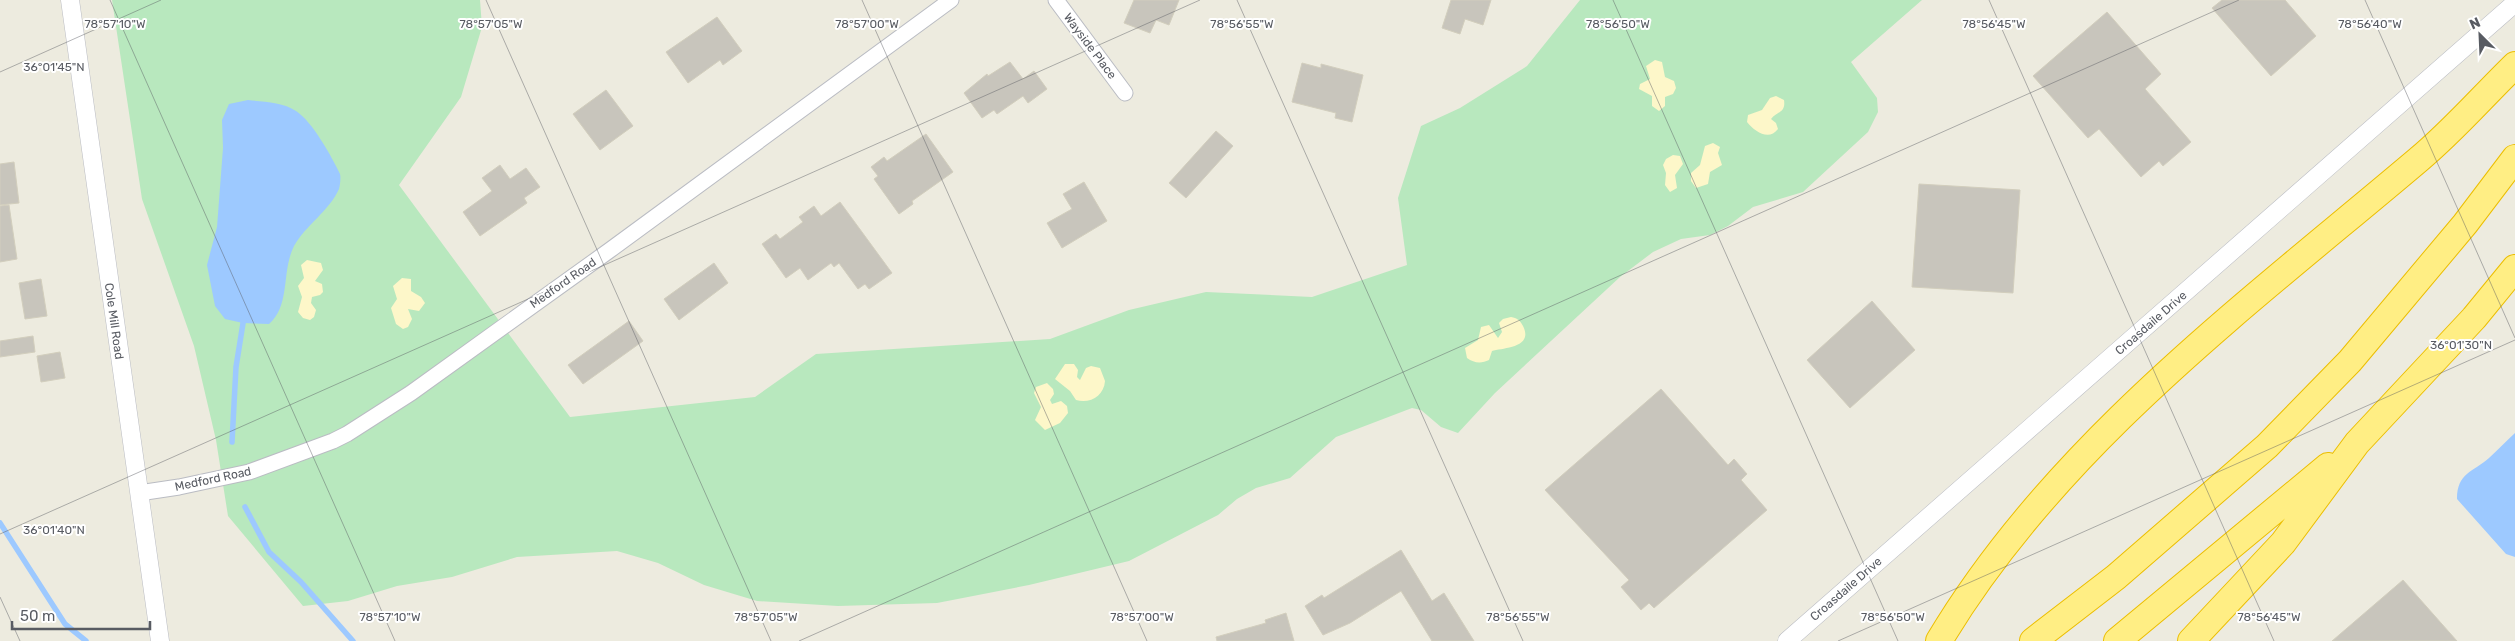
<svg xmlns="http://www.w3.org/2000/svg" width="2515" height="641" viewBox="0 0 2515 641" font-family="Rubik,sans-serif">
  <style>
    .green { fill: #b8e8be }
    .sand { fill: #fdf7c9 }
    .water { fill: #9dc9ff }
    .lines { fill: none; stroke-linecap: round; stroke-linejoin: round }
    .stream { stroke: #9dc9ff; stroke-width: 5.5 }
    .building { fill: #c8c5bc; stroke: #d2cebd }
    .minor-casing { stroke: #babcc3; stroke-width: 17 }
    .tertiary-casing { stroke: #babcc3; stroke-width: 19 }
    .motorway-casing { stroke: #ecbe00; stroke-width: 28 }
    .minor { stroke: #fff; stroke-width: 15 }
    .tertiary { stroke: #fff; stroke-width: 18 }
    .motorway { stroke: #ffee84; stroke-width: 26 }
    .ticks { fill: none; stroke: #585b62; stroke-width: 1; stroke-opacity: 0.45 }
    .labels { text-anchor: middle; stroke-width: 4; stroke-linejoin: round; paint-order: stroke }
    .street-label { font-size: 12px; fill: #585b62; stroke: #fff }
    .ticks-label { font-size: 12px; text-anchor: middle; fill: #585b62; stroke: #fff; stroke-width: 4; stroke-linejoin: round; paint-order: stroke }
  </style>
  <rect width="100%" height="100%" fill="#edebdf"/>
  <path class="green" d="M112,0H480L482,27L461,97L399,185L570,417L755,397L816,354L1050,339L1129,310L1206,292L1312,297L1407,265L1398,198L1421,126L1460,108L1527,66L1580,0H1922L1851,62L1877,98L1878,112L1868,132L1803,192L1753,207L1728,226L1710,235L1681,239L1653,252L1620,277L1495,393L1458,433L1441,427L1421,410L1412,408L1336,437L1290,478L1256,488L1237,499L1218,515L1129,561L1029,585L937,603L838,606L757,601L704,585L658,563L617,551L517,557L452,577L397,586L348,601L303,606L228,516L216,440L194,346L142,199Z"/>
  <path class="sand" d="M1655,60L1662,62L1665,77L1674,81L1676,88L1673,94L1665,97V106L1659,111L1652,106V96L1639,89L1640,84L1650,79L1646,66Z
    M1776,96L1784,100C1786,113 1777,111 1771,119L1776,123L1778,129C1769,141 1755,132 1747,122L1748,115L1762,110L1770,98Z
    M1713,143L1720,147L1718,153L1722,165L1710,172L1708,184L1696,188L1691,181V173L1700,165L1705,146Z
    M1673,155L1680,156L1683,164L1675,175L1677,188L1670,192L1665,185L1666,173L1663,165L1666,159Z
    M307,260L321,263L323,270L315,281L322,284L323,292L320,295L312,297L311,303L316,310L314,317L310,320L303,318L298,312L302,297L298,286L304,278L301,265Z
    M402,278L411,279V291L421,297L425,303L419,311L408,309L412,319L408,327L403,329L396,324L391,308L397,299L393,286Z
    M1511,317C1517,318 1520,320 1523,326C1534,348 1503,348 1492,351L1489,360C1481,364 1474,363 1467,358L1465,348L1478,340L1481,327L1489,325L1498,338L1502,332L1499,323L1503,319Z
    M1065,364H1074L1078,370L1077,377L1080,380L1086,368L1091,366L1100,368L1105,381C1104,396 1090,404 1076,400L1070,391L1055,379Z
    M1047,383L1053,389L1054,394L1050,400L1052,404L1061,401L1067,406L1068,413L1060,423L1045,430L1035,420L1041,407L1034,393L1036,387Z"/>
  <path class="water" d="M248,100C264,102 283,102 296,111C312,121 332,157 340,174C341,178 340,185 339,189C329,211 306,225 294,246C281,272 291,305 269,324L243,323L225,319L215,306L207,265L217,227L223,148L222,120L229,104Z
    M2515,433V557L2506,554L2457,499C2457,473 2473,472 2489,458C2498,450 2506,441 2515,433Z"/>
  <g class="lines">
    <path class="stream" d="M232,442L236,367L244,317
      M245,507L269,552L301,582L353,641
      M0,523L65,624L86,641"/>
  </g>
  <path class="building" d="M1134,0H1179L1169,25L1156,20L1150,33L1124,23Z
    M1451,0H1491L1483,25L1465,19L1460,34L1442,28Z
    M2222,0H2285L2316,36L2271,76L2212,8Z
    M2107,12L2161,74L2145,89L2191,142L2163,166L2159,161L2141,177L2099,129L2088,138L2033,76Z
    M717,17L742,51L723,65L720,60L688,83L666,52Z
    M1010,62L1023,79L1034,71L1047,89L1028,103L1023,96L997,114L994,110L982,118L964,93L987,74L988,76Z
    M1302,63L1321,68V64L1363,75L1352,122L1335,118L1336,113L1292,102Z
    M606,90L633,126L600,150L573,114Z
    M1216,131L1233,146L1186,198L1169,183Z
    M926,134L953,172L912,201L913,204L899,214L874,179L878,176L871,167L884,157L887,161Z
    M14,162L19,203L0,205V164Z
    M500,165L510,179L526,168L540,187L524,198L527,203L480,236L463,212L492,191L482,178Z
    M1084,182L1107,221L1062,248L1047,223L1072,209L1063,194Z
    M1919,184L2020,190L2013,293L1912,287Z
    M840,202L892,273L869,289L865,284L858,289L839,263L834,267L831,263L808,280L800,268L786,278L762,244L776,234L780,239L803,222L799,217L814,206L821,216Z
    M9,205L17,259L0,262V206Z
    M714,263L728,283L679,320L664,299Z
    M41,279L47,316L25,319L19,283Z
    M1872,301L1915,350L1850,408L1807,360Z
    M629,321L643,341L583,384L568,365Z
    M33,336L35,352L0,357V341Z
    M60,352L65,378L41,382L37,356Z
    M1661,389L1728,465L1734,459L1747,474L1741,480L1767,510L1654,608L1649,603L1641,610L1621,587L1629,580L1545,490Z
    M1401,550L1432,601L1444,593L1474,641H1432L1401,591L1350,623L1323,635L1305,606L1322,595L1324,598Z
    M2403,580L2457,641H2332Z
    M1286,613L1294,641H1217L1216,637L1266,623L1265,620Z"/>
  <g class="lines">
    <g class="minor-casing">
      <path id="minor" d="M1056,0L1125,93
        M139,493L179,487L249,472L333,441L347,434L411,393L610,250L951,0"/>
    </g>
    <g class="tertiary-casing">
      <path id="tertiary" d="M70,0L160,641
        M1787,641L2515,3"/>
    </g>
    <g class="motorway-casing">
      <path id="motorway" d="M1939,641C2055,446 2248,304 2418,160C2453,131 2483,96 2515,65
        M2033,641L2116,577L2267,446L2350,361L2465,224L2515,158
        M2117,641L2328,466
        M2191,641L2283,543L2357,443L2474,318L2515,268"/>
    </g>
    <use href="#minor" class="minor"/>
    <use href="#tertiary" class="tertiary"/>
    <use href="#motorway" class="motorway"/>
  </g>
  <path class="ticks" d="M110,0L395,641M486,0L771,641M862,0L1147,641M1237,0L1523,641M1613,0L1898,641M1989,0L2274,641M2365,0L2515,338M0,72L161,0M0,534L1200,0M0,597L20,641M799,641L2239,0M1838,641L2515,340"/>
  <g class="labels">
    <g class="street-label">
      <text transform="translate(1090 46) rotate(53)" y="4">Wayside Place</text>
      <text transform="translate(563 283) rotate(-35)" y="4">Medford Road</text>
      <text transform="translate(114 321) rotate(82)" y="4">Cole Mill Road</text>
      <text transform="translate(2151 323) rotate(-41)" y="4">Croasdaile Drive</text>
      <text transform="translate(213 479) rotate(-12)" y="4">Medford Road</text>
      <text transform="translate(1846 589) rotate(-41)" y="4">Croasdaile Drive</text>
    </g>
  </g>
  <g class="ticks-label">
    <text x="2370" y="28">78°56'40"W</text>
    <text x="115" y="28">78°57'10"W</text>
    <text x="491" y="28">78°57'05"W</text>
    <text x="867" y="28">78°57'00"W</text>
    <text x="1242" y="28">78°56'55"W</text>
    <text x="1618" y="28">78°56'50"W</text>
    <text x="1994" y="28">78°56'45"W</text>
    <text x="54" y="71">36°01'45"N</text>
    <text x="2461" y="349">36°01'30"N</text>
    <text x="54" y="534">36°01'40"N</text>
    <text x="390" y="621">78°57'10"W</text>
    <text x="766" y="621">78°57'05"W</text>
    <text x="1142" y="621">78°57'00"W</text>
    <text x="1518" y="621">78°56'55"W</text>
    <text x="1893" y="621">78°56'50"W</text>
    <text x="2269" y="621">78°56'45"W</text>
  </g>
  <g transform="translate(2480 35) rotate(336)" stroke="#ffffff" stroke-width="4" paint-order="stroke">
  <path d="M0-4L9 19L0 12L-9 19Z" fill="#585b62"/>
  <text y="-8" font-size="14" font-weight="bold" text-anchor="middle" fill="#585b62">N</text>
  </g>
  <path d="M12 621v8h138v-8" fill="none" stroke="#585b62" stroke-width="2.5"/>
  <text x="20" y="621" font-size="15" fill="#585b62" stroke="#ffffff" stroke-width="4" paint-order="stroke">50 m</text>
</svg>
